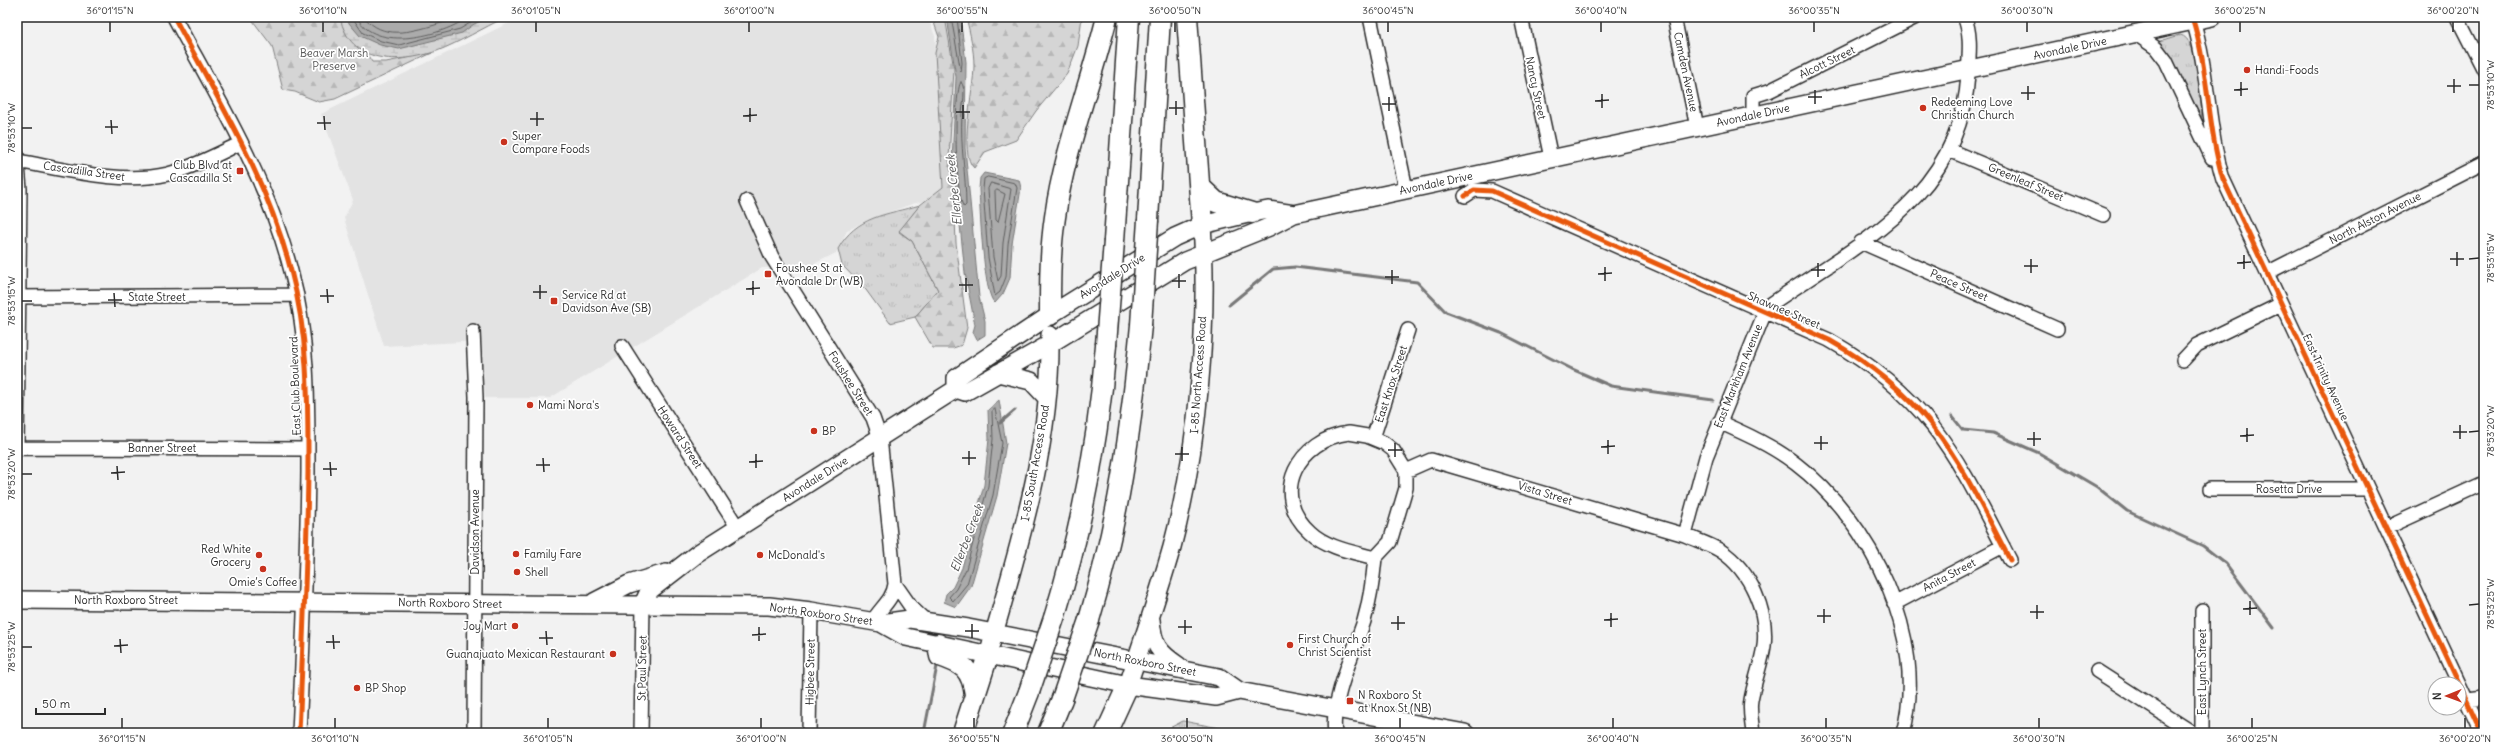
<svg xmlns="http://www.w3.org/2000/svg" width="2501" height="750" viewBox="0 0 2501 750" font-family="Delius,sans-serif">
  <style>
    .built { fill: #e3e3e3 }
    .grass { fill: url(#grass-tufts); stroke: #808080 }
    .forest { fill: url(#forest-firs); stroke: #808080 }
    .wetland { fill: url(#wetland-marsh); stroke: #808080 }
    .water { fill: #ababab; stroke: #787878 }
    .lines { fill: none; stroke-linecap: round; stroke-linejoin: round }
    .shore { stroke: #5e5e5e; stroke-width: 1 }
    .stream { stroke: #787878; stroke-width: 3 }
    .minor-casing { stroke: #2b2b2b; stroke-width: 16 }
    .major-casing { stroke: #2b2b2b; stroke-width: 20 }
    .highway-casing { stroke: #2b2b2b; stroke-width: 23 }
    .minor { stroke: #fff; stroke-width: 13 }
    .major { stroke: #fff; stroke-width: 17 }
    .highway { stroke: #fff; stroke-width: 20 }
    .highway-bridge-casing { stroke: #2b2b2b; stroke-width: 23; stroke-linecap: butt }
    .highway-bridge { stroke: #fff; stroke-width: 20 }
    .cycleway-casing { stroke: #fff; stroke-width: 8 }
    .cycleway { stroke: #e8590c; stroke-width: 5 }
    .ticks { fill: none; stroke: #2b2b2b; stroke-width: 1.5 }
    .poi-dot { fill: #c8321e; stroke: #fff; stroke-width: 1.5 }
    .labels { text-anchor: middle; stroke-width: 3.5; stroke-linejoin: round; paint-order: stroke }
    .street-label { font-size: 11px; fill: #2b2b2b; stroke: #fff }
    .park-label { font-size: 11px; fill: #565656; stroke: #fff }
    .poi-label { font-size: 11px; fill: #2b2b2b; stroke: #fff; text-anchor: start }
    .water-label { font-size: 12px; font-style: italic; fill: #585858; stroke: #fff }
    .neatline { fill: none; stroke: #2b2b2b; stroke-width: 1.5 }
    .ticks-label { font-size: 10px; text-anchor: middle; fill: #2b2b2b }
  </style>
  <defs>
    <pattern id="grass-tufts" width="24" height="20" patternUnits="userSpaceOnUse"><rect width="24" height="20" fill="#d5d5d5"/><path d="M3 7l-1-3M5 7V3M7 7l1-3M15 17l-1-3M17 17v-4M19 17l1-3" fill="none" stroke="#b7b7b7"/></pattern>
    <pattern id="forest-firs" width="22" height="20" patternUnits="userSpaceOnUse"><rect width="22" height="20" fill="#d5d5d5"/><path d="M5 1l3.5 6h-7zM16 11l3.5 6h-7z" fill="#b7b7b7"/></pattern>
    <pattern id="wetland-marsh" width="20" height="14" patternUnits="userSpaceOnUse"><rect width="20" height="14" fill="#d5d5d5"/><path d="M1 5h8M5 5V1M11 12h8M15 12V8" fill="none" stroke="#b7b7b7"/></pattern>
  </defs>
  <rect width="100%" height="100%" fill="#f2f2f2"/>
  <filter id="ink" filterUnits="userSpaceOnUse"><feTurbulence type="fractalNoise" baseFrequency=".025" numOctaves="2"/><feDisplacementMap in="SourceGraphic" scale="8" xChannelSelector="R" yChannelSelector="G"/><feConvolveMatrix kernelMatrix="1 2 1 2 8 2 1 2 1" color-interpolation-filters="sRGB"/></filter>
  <g filter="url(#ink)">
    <path class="built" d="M521,17H928L935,36L945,196L912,204L863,222L847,231L836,253L812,265L762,268L550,398H485L481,341L384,346L344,218L353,200L321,114Z"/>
    <path class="grass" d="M2180,35C2200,37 2201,110 2202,126L2157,42Z
      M920,205L899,232L912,241L938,290L915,317L890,323L866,290L842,265L838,249C856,216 886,215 920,205Z
      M1183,721L1246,733H1160Z"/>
    <path class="forest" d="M250,17H343L372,62H386L432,53L335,99L319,102L295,92L283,90L272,46Z
      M932,17H945L954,69L949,159L954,194L956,243L967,328L962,345L953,348H933L915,317L938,290L912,241L899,231L920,205L943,187L935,53L939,37Z
      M966,17H1082L1078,46L1067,74L1036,111L1016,140L985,152L974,168C958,154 974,89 974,66C974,50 970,33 966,17Z"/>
    <path class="wetland" d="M340,17H506C483,28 460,42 437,51C399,64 350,65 340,17Z"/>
    <path class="water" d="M347,17H490L474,24L462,33L399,49L380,45L360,36L349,23Z
      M947,17H960L966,62L965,148L979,297L985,321V335L977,340L973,332L975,325L965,273L957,196L952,162L956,77Z
      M984,173L1019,180L1021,188L1012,244L1010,278L1003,294L995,303C983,296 980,207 979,189L980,178Z
      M999,400L1006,443L997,496L971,586L956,607L944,602L946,594L953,587L962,568L984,485L989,439L988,410Z"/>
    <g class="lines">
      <path class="shore" d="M352,17L363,33L381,41L399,45L460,29L480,17
        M357,17C374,53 444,36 468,17
        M364,17C383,40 410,32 435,25C442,22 452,22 458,17
        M951,17L961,72L962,63L957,17
        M961,82C967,88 962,107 962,115C960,145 966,175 966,205L964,207C955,198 953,91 961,82Z
        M988,177L1015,183L1017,188L1008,244L1006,277L1000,292L995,296L988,257L983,189L984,179Z
        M991,183L1011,189L1003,243L1001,276L998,281L993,257L988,189Z
        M997,190L1005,194L998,222L996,220L995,192Z
        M995,409L1002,443L993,495L967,584L953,601L949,597L956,589L966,569L988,486L993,439L992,412Z"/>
      <path class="stream" d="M1229,305L1273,269L1295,267L1417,282L1446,312L1501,333L1572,369L1611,386L1713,400
        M1952,416L1963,430L1993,433L2039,453L2097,487L2127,511L2203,546L2226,564L2274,628
        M1000,423L1015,410
        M924,733L937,666"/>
      <g class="minor-casing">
        <path id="minor" d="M174,17C218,99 268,180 291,271C309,337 308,404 308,471C307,559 303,646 299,733
          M1370,17L1406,189
          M1521,17L1551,158
          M1674,17L1697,127
          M2192,17C2209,70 2207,126 2223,179L2482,733
          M2457,17L2484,70
          M2136,34L2156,48L2166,61L2212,158
          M1753,115V96L1769,91L1916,17
          M1949,150L2103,215
          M17,155L20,189L17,449
          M17,161C64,169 121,185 168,174C194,167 218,154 241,143
          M1465,196L1474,190L1492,191L1829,340C1933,399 1958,460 2010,560
          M747,201L772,257L873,418L880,438L895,584C893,600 880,608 872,622
          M1861,242L2057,329
          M2267,273L2484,163
          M17,297L297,295
          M473,331L476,397L474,733
          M622,346L738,528
          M2183,360L2197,345L2281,304
          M1719,422C1746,434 1773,446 1796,464C1871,521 1929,639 1903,733
          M1349,433L1367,436L1384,443L1393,450L1406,471V488L1390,542L1375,558C1353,552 1327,548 1310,532C1268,494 1299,439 1349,433Z
          M1373,438L1408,330
          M17,448L308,449
          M1406,471L1431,460L1685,535C1696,540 1710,544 1721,551C1751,571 1768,612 1764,646C1761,665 1754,682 1751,700C1749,711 1752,722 1753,733
          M2210,489H2367
          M2386,528L2484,483
          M1685,535L1706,457L1765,312L1771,304C1859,243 1962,196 1968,74C1969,57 1972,33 1964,17
          M895,584L911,607L927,622
          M1894,604L2003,546
          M2202,610V733
          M2097,671L2193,733
          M2468,700L2484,698
          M641,733L643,604
          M809,733L811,611
          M1335,733C1330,703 1354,652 1364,621C1370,600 1373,580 1375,558"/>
      </g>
      <g class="major-casing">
        <path id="major" d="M998,373L1031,381L1047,398
          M956,389L965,392L1050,344L1185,261L1269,227L1294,214L2212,17
          M956,389V378L1050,315L1175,237L1202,225L1252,213L1268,210L1294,214
          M17,600L769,606L811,611L881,623L906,637L1128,685L1216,697L1239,691
          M594,602L629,584L666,573
          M643,604L649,591L697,554L956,389
          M1151,620C1153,645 1158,652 1179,666
          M881,623L910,619L968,628L1219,677L1239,691L1465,733
          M991,644C1020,543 1052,440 1050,335
          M1128,685C1143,639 1159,593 1172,547C1198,449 1209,326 1202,225"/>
      </g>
      <g class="highway-casing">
        <path id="highway" d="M1187,17L1202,225
          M1200,187L1216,202L1252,213
          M1148,220L1160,17
          M1114,241L1129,17
          M1050,315C1050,282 1050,250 1055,217C1064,151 1091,83 1107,17
          M1055,615C1082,527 1099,437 1106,345
          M1089,620C1119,520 1131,429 1141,325
          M938,644L940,656C963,664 971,668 975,694
          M963,733L988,655
          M1013,733L1029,692
          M1048,733L1062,699
          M1106,733L1128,685"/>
      </g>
      <use href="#minor" class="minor"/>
      <use href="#major" class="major"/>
      <use href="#highway" class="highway"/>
      <g class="highway-bridge-casing">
        <path id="highway-bridge" d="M1141,325L1148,220
          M1106,345L1114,241
          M1029,692L1055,615
          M1062,699L1089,620"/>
      </g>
      <use href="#highway-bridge" class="highway-bridge"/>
      <g class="cycleway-casing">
        <path id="cycleway" d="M174,17C218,99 268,180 291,271C309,337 308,404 308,471C307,559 303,646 299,733
          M2192,17C2209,70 2207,126 2223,179L2482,733
          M1465,196L1474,190L1492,191L1829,340C1933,399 1958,460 2010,560"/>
      </g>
      <use href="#cycleway" class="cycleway"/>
    </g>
  </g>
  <path class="ticks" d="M110,22V32M323,22V32M536,22V32M749,22V32M962,22V32M1175,22V32M1388,22V32M1601,22V32M1814,22V32M2027,22V32M2240,22V32M2453,22V32M2454,79V93M2241,82V96M2469,85H2479M2028,86V100M2447,86H2461M1815,90V104M2234,90L2248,89M2021,93H2035M1602,94V108M1389,97V111M1808,97H1822M1176,101V115M1595,101L1609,100M1382,104H1396M963,105V119M750,108V122M1169,108H1183M537,112V126M956,112H970M324,116L325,130M743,116L757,115M530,119H544M111,120L112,134M317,123H331M105,127H118M22,128H32M2457,252V266M2244,255V269M2031,259V273M2450,259H2464M2469,259L2479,258M1818,263V277M2237,263L2251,262M2024,266H2038M1605,267V281M1392,270V284M1811,270H1825M1179,274V288M1598,274L1612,273M1385,277H1399M966,278V292M753,281V295M1172,281H1186M540,285V299M959,285H973M327,289L328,303M746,289L760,288M533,292H547M114,293L115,307M320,296H334M108,300H122M22,301H32M2460,425V439M2247,428V442M2034,432V446M2453,432H2467M2469,432L2479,431M1821,436V450M2240,436L2254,435M2027,439H2041M1608,440V454M1395,443V457M1814,443H1828M1182,447V461M1601,447L1615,446M1388,450H1402M969,451V465M756,454V468M1175,454H1189M543,458L544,472M962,458H976M330,462L331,476M749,462L763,461M536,465H550M117,466L118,480M323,469H337M111,473L125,472M22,474H32M2250,601V615M2037,605V619M2469,605L2479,604M1824,609V623M2243,609L2257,608M2030,612H2044M1611,613V627M1398,616V630M1817,616H1831M1185,620V634M1604,620L1618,619M1391,623H1405M972,624V638M759,627V641M1178,627H1192M546,631L547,645M965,631H979M333,635L334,649M752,635L766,634M539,638H553M120,639L121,653M326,642H340M114,646L128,645M22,647H32M122,718V728M335,718V728M548,718V728M761,718V728M974,718V728M1187,718V728M1400,718V728M1613,718V728M1826,718V728M2039,718V728M2252,718V728M2465,718V728"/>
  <g class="poi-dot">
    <circle cx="2247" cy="70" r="4"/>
    <circle cx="1923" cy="108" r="4"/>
    <circle cx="504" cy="142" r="4"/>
    <rect x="236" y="167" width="8" height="8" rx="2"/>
    <rect x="764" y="270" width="8" height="8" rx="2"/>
    <rect x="550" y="297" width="8" height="8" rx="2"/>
    <circle cx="530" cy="405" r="4"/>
    <circle cx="814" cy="431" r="4"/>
    <circle cx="516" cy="554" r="4"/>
    <circle cx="259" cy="555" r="4"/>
    <circle cx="760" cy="555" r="4"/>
    <circle cx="263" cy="569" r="4"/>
    <circle cx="517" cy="572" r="4"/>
    <circle cx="515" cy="626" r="4"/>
    <circle cx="1290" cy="645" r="4"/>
    <circle cx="613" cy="654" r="4"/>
    <circle cx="357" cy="688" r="4"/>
    <rect x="1346" y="697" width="8" height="8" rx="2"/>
  </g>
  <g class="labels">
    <g class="street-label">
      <text transform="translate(2070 48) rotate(-12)" y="4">Avondale Drive</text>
      <text transform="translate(1827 62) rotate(-26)" y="4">Alcott Street</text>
      <text transform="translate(1686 72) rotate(78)" y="4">Camden Avenue</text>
      <text transform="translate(1536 88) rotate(78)" y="4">Nancy Street</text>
      <text transform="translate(1753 115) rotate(-12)" y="4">Avondale Drive</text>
      <text transform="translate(84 171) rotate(8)" y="4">Cascadilla Street</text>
      <text transform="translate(2026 182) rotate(23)" y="4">Greenleaf Street</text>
      <text transform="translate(1436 183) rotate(-12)" y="4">Avondale Drive</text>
      <text transform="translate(2375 218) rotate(-27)" y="4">North Alston Avenue</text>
      <text transform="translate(1112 276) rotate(-32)" y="4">Avondale Drive</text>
      <text transform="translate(1959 285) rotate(24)" y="4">Peace Street</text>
      <text x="157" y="301">State Street</text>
      <text transform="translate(1784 310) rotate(23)" y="4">Shawnee Street</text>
      <text transform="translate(1198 375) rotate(-86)" y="4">I-85 North Access Road</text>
      <text transform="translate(1738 376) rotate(-68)" y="4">East Markham Avenue</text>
      <text transform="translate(2326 377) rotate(65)" y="4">East Trinity Avenue</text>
      <text transform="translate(851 383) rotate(58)" y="4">Foushee Street</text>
      <text transform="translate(1391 384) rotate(-72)" y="4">East Knox Street</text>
      <text transform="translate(295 386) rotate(-92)" y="4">East Club Boulevard</text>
      <text transform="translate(680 437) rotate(57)" y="4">Howard Street</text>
      <text x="162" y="452">Banner Street</text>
      <text transform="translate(1035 463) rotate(-80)" y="4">I-85 South Access Road</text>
      <text transform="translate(815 479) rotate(-32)" y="4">Avondale Drive</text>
      <text x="2289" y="493">Rosetta Drive</text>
      <text transform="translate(1545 493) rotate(17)" y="4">Vista Street</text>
      <text transform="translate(475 532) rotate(-90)" y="4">Davidson Avenue</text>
      <text transform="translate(1949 575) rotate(-28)" y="4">Anita Street</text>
      <text x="126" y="604">North Roxboro Street</text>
      <text transform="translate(450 603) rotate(1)" y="4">North Roxboro Street</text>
      <text transform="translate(821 614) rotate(8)" y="4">North Roxboro Street</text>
      <text transform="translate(1145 662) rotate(11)" y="4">North Roxboro Street</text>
      <text transform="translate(642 668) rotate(-89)" y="4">St Paul Street</text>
      <text transform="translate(810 672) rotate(-89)" y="4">Higbee Street</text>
      <text transform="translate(2202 672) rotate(-90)" y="4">East Lynch Street</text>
    </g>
    <g class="park-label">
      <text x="334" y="57">Beaver Marsh<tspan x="334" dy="13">Preserve</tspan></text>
    </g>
    <g class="poi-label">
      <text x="2255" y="74">Handi-Foods</text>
      <text x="1931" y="106">Redeeming Love<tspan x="1931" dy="13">Christian Church</tspan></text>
      <text x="512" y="140">Super<tspan x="512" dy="13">Compare Foods</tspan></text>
      <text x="232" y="169" text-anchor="end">Club Blvd at<tspan x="232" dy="13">Cascadilla St</tspan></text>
      <text x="776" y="272">Foushee St at<tspan x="776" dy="13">Avondale Dr (WB)</tspan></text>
      <text x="562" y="299">Service Rd at<tspan x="562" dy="13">Davidson Ave (SB)</tspan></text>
      <text x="538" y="409">Mami Nora's</text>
      <text x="822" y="435">BP</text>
      <text x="251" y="553" text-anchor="end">Red White<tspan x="251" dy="13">Grocery</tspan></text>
      <text x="524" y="558">Family Fare</text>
      <text x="768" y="559">McDonald's</text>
      <text x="525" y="576">Shell</text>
      <text x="263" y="586" text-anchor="middle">Omie’s Coffee</text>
      <text x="507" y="630" text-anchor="end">Joy Mart</text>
      <text x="1298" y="643">First Church of<tspan x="1298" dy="13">Christ Scientist</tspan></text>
      <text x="605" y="658" text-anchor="end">Guanajuato Mexican Restaurant</text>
      <text x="365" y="692">BP Shop</text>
      <text x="1358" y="699">N Roxboro St<tspan x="1358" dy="13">at Knox St (NB)</tspan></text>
    </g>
    <g class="water-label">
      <text transform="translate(954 190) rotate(-96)" y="4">Ellerbe Creek</text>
      <text transform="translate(967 538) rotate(-69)" y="4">Ellerbe Creek</text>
    </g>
  </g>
  <rect width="2501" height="750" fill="none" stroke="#fff" stroke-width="44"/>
  <g transform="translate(2447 696) rotate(269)"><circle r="19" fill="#ffffff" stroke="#aaaaaa"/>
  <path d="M0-3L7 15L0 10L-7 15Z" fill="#c8321e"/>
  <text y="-6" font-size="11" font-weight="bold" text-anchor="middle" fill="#2b2b2b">N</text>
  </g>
  <path d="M36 708v6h69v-6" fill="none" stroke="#2b2b2b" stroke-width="2"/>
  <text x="42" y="708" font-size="12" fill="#2b2b2b" stroke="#ffffff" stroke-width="3" paint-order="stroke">50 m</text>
  <rect x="22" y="22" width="2457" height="706" class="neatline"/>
  <g class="ticks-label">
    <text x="110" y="14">36°01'15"N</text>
    <text x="323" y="14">36°01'10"N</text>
    <text x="536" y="14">36°01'05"N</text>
    <text x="749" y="14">36°01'00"N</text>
    <text x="962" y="14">36°00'55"N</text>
    <text x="1175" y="14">36°00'50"N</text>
    <text x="1388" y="14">36°00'45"N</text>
    <text x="1601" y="14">36°00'40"N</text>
    <text x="1814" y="14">36°00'35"N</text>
    <text x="2027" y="14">36°00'30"N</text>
    <text x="2240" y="14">36°00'25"N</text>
    <text x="2453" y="14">36°00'20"N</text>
    <text transform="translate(2490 85) rotate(-90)" y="4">78°53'10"W</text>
    <text transform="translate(11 128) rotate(-90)" y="4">78°53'10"W</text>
    <text transform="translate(2490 258) rotate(-90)" y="4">78°53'15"W</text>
    <text transform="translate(11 301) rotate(-90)" y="4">78°53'15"W</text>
    <text transform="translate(2490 431) rotate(-90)" y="4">78°53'20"W</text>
    <text transform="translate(11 474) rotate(-90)" y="4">78°53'20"W</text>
    <text transform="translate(2490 604) rotate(-90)" y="4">78°53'25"W</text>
    <text transform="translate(11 647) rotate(-90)" y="4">78°53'25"W</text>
    <text x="122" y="742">36°01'15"N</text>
    <text x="335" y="742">36°01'10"N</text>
    <text x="548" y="742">36°01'05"N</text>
    <text x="761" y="742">36°01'00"N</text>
    <text x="974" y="742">36°00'55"N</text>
    <text x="1187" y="742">36°00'50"N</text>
    <text x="1400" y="742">36°00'45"N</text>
    <text x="1613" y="742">36°00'40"N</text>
    <text x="1826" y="742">36°00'35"N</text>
    <text x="2039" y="742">36°00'30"N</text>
    <text x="2252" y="742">36°00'25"N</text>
    <text x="2465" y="742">36°00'20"N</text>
  </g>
</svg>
